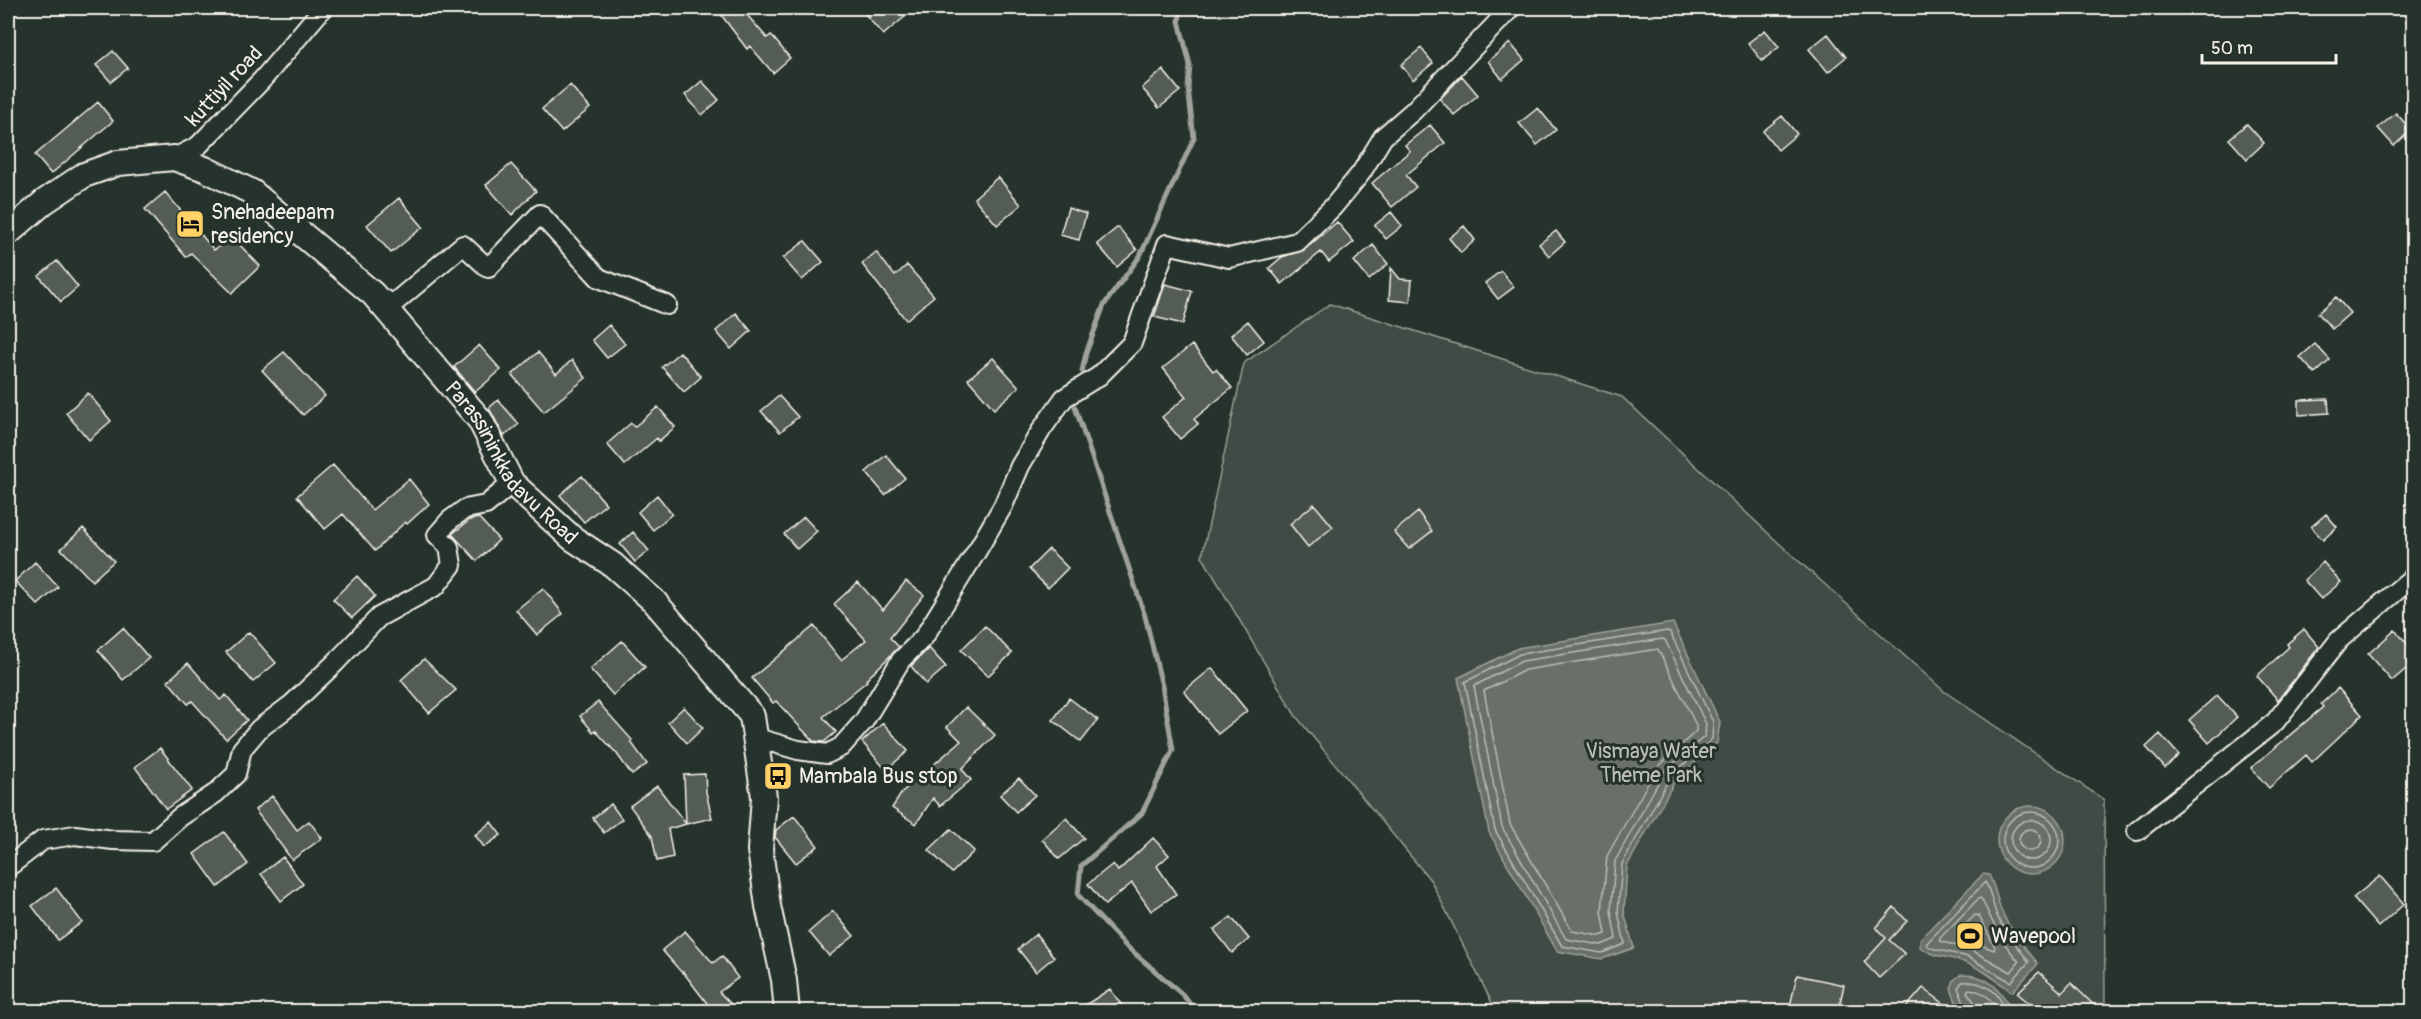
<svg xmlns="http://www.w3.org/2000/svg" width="2421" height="1019" viewBox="0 0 2421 1019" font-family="Pangolin,sans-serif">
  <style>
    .green { fill: #414b45; stroke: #9a9e96; stroke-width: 1.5 }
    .water { fill: #676f68; stroke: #9fa39b; stroke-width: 1.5 }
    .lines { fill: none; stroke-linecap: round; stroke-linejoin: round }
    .shore { stroke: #bcbdb5; stroke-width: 1.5 }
    .stream { stroke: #9fa39b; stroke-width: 5 }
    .building { fill: #525c55; stroke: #f4f1e8; stroke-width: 1.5 }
    .street-casing { stroke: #f4f1e8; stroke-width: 22 }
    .secondary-casing { stroke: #f4f1e8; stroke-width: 28 }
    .street { stroke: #26332d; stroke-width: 18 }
    .secondary { stroke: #26332d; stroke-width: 24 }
    .labels { text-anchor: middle; stroke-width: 6; stroke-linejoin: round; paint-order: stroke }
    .street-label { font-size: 21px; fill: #f4f1e8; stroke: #26332d }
    .poi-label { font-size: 21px; fill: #f4f1e8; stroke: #26332d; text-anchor: start }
    .park-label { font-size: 21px; fill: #bebfb7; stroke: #26332d }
  </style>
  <rect width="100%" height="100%" fill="#26332d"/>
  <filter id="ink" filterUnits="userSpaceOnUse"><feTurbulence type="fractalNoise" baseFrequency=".0167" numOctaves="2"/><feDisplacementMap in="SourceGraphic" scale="12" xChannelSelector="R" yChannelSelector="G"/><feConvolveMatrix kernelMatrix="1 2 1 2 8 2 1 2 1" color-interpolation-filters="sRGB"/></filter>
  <g filter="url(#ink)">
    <path class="green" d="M1330,304L1622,397L1782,546L1945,692L2104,800L2105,1011H1496L1431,881L1295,715L1202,556L1244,363Z"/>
    <path class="water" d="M1673,623L1720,722L1717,743L1675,781L1627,866L1624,912L1634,948L1602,959L1557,951L1489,832L1458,678L1518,648Z
      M1997 840a34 34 0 1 1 68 0a34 34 0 1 1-68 0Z
      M1983,874L1989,875C1996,888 1997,903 2004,916C2012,934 2026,948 2038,964L2012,992C1997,981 1983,969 1966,963C1951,956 1934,958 1920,947V939Z
      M1961,975C1985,974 2000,986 2010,1008L2007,1011H1964L1956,1002L1951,989L1954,980Z"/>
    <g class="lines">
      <path class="shore" d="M1667,631L1670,632L1713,722L1712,739L1670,777L1622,864L1618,912L1625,944L1602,953L1562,946L1495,830L1465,682L1520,654Z
        M1662,639L1665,640L1706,724L1705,736L1664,772L1615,861L1611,911L1616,939L1601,945L1566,939L1502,827L1474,686L1522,661Z
        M1658,649L1696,725V731L1656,769L1607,856L1602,911L1606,934L1600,936L1572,931L1510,824L1484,691L1525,670Z
        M2003 840a28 28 0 1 1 56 0a28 28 0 1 1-56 0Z
        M2011 840a20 20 0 1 1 40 0a20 20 0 1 1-40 0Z
        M2019 840a11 11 0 1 1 22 0a11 11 0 1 1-22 0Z
        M1985,882C1991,890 1993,908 1998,918C2006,935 2019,947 2029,962L2011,982L1968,957L1931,948L1926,944Z
        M1981,898L2001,939L2019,962L2011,972L1971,950L1940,941V938L1978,899Z
        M1975,915L1979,916L1995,947L1994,950L1957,936V933Z
        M1968,1012L1958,988L1962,982C1980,980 2003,991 2003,1012
        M1976,1012L1975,1003L1967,992L1969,989C1982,991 1994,998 1995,1012"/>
      <path class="stream" d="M1082,371L1086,353L1104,305L1140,256L1194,138L1188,88L1190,65L1179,21L1181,8
        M1075,407L1145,616L1162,686L1173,750L1142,813L1081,866L1078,895L1125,945L1183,995L1196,1012"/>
    </g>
    <path class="building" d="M716,8H741L767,38L771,35L790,58L773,73L750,46L747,49Z
      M860,8H900L906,16L883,35Z
      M1765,30L1779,47L1762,61L1748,43Z
      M1828,34L1846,57L1828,72L1809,49Z
      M1510,43L1524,60L1502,79L1488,61Z
      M1421,48L1433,63L1413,80L1401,65Z
      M113,51L128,68L111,82L96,65Z
      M1163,70L1180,91L1159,108L1142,88Z
      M1462,76L1478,95L1454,115L1440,99Z
      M702,81L719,100L702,115L685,95Z
      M570,85L590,108L562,132L542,109Z
      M98,102L113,121L51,174L35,155Z
      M1538,108L1556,130L1537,145L1519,123Z
      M2396,113L2411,130L2394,146L2378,128Z
      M1782,116L1797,134L1778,150L1763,131Z
      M2247,124L2264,143L2247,159L2229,139Z
      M1430,125L1445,143L1406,175L1416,187L1392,207L1372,183L1410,151L1405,145Z
      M511,164L536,191L512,215L486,185Z
      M998,177L1021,205L997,225L974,198Z
      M165,192L214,250L233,238L260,266L232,293L191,253L186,257L145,209Z
      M399,198L423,227L391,253L367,225Z
      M1068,208L1086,214L1079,240L1060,235Z
      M1391,212L1402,226L1386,239L1375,225Z
      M1337,222L1354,242L1329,262L1321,252L1282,284L1269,268L1282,257L1304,250Z
      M1464,226L1475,240L1461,253L1449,238Z
      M1118,227L1137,250L1117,267L1097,244Z
      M1556,231L1565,242L1549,256L1539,244Z
      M805,241L823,262L802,280L783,258Z
      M1373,245L1388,264L1369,280L1354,261Z
      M876,252L895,276L907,265L934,296L906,320L862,264Z
      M57,261L78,287L61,302L39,276Z
      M1391,268L1400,279L1412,280L1410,302L1389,300Z
      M1501,271L1514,287L1498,299L1485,283Z
      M1165,284L1192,291L1183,324L1154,317Z
      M2336,297L2350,313L2332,329L2318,313Z
      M736,313L751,331L731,349L716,331Z
      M1248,321L1264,341L1247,355L1231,335Z
      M609,325L625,344L607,358L592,340Z
      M2315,344L2330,360L2315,374L2300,357Z
      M479,345L501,370L475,392L454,367Z
      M1192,345L1213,371L1216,369L1232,388L1194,419L1198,424L1180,439L1162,417L1186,397L1163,368Z
      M284,352L325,396L303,415L262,370Z
      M538,352L556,374L572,360L586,378L544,412L512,375Z
      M680,352L701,377L684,392L662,367Z
      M993,358L1019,387L994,409L968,379Z
      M88,393L111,421L89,440L66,413Z
      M779,396L798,417L780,432L761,411Z
      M2328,399L2329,413L2299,415V400Z
      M498,400L519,424L504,436L489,408Z
      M658,407L675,427L659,441L657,438L625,465L607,444L631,423L634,427Z
      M886,455L905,478L885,495L866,472Z
      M333,465L372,510L409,479L429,504L407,524L405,522L375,551L343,514L325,529L297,496Z
      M582,476L606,504L584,522L560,495Z
      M657,495L672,514L653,530L638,512Z
      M1314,504L1333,527L1308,547L1290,524Z
      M1418,512L1432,531L1409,549L1394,532Z
      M2326,514L2337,527L2323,540L2311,527Z
      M804,517L817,531L797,549L784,534Z
      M479,518L499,540L477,561L452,534L470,520Z
      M83,528L114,561L92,581L61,549Z
      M633,532L649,551L635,562L620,544Z
      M1049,549L1068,568L1048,588L1029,569Z
      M35,562L58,587L38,605L15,581Z
      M2323,562L2341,582L2321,599L2304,580Z
      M357,576L375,596L352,618L333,599Z
      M906,581L924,595L890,638L899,647L866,680L867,681L823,717L836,732L824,742L813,741L776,701L773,703L752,678L814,626L841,660L866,640L834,604L858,582L883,610Z
      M543,588L563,614L537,635L516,610Z
      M985,626L1012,653L988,676L961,650Z
      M123,628L149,658L123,680L98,650Z
      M2304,629L2319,647L2278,700L2257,676L2289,647L2287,644Z
      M2395,630L2414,651V662L2392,681L2368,654Z
      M249,632L276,663L253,682L226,652Z
      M622,641L645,667L613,695L590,669Z
      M929,648L946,667L926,684L911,666Z
      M424,659L456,690L429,713L401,680Z
      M188,663L220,700L226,695L247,720L226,739L192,701L188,704L168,681Z
      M1212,668L1247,711L1218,734L1184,691Z
      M2338,688L2362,715L2312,762L2306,755L2269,788L2251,768L2323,707L2321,704Z
      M2217,695L2237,717L2209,743L2189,720Z
      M1069,698L1098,720L1081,742L1053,720Z
      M598,702L632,740L631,742L647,764L632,775L617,754L595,730L593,732L580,716Z
      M684,707L703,728L687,743L668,722Z
      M966,707L995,735L962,769L971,780L940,806L933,798L916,824L892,808L903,791L961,741L947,727Z
      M883,723L908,751L886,770L862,742Z
      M2160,734L2179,755L2165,768L2146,747Z
      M160,748L192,790L166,809L135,767Z
      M705,774L706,792L712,818L686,824L684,775Z
      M1019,778L1035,795L1016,812L1000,795Z
      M657,786L686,824L668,829L673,857L657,861L652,836L630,806Z
      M272,796L297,830L309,821L322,838L292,860L255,810Z
      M611,804L622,819L604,833L593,818Z
      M794,816L818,846L796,863L775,837L776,830Z
      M1066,818L1084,838L1059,859L1042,839Z
      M491,822L501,835L484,847L475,835Z
      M951,829L974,851L952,873L929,850Z
      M224,832L248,864L218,887L194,854Z
      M1153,838L1169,855L1157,866L1176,894L1151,911L1132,883L1105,905L1088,884L1113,864L1118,871Z
      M283,857L303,884L281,901L261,874Z
      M2380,876L2404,904L2378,927L2353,898Z
      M56,888L82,922L58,940L32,906Z
      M1894,907L1907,921L1889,940L1905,954L1879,978L1864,962L1886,938L1876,928Z
      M833,911L854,936L829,956L809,932Z
      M1231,917L1249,939L1232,953L1214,930Z
      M685,931L713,963L722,956L738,978L719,992L738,1011H713L683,972L682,973L662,950Z
      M1036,934L1054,957L1036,972L1018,949Z
      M2039,972L2062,993L2071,983L2100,1011H2039L2017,993Z
      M1797,975L1844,985L1838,1011H1789Z
      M1923,988L1954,1011H1903Z
      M1110,989L1126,1011H1076Z"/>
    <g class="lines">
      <g class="street-casing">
        <path id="street" d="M174,158L198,146L262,80L323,8
          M375,295L393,304L463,245L488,268L540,214L599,278L667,305
          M757,738L798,750L827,754L841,747L864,721L901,660L924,637L978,549L1003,506L1020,466L1042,429L1064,398L1099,376L1132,343L1167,244L1229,258L1297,242L1333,207L1361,173L1383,137L1413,111L1511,8
          M2137,831L2275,722L2339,640L2414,576
          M8,867L43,840L75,835L113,840L153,841L180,817L216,793L236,774L242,749L259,729L292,704L335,663L379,617L436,586L452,565L449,547L437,535L450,520L465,509L486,505L512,483"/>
      </g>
      <g class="secondary-casing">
        <g id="secondary">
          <path id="s1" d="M8,233L44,202L84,175L118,163L174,158L205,169L252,192L373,294L480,420L512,483L572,538L613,565L654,601L752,716L764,797L760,850L768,906L784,980L787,1012"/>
        </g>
      </g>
      <use href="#street" class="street"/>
      <use href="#secondary" class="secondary"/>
    </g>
  </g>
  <defs>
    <g id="hotel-square" transform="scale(1.5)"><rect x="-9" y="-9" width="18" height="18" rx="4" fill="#ffd166" stroke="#26332d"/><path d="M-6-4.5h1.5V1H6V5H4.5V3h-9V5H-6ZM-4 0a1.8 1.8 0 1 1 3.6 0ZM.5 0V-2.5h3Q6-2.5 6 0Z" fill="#111"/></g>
    <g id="bus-square" transform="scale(1.5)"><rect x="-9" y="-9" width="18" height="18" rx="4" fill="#ffd166" stroke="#26332d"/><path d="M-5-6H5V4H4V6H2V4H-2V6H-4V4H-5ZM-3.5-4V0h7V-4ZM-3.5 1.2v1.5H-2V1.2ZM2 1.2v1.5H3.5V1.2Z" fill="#111"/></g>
    <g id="stadium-square" transform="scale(1.5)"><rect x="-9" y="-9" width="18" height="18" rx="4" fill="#ffd166" stroke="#26332d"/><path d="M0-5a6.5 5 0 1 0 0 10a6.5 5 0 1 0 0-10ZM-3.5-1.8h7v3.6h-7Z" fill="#111"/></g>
  </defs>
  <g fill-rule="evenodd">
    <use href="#hotel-square" x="190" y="224"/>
    <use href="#bus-square" x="778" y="776"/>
    <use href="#stadium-square" x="1970" y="936"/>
  </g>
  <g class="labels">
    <g class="street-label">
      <text transform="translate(224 86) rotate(-47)" y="7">kuttiyil road</text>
      <text dy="7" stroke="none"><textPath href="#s1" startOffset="651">Parassininkkadavu Road</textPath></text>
    </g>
    <g class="poi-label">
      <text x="211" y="219">Snehadeepam<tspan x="211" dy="24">residency</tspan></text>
      <text x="799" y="783">Mambala Bus stop</text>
      <text x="1991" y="943">Wavepool</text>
    </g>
    <g class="park-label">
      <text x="1651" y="758">Vismaya Water<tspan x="1651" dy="24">Theme Park</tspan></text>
    </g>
  </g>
  <rect width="2421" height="1019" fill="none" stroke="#26332d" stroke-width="30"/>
  <rect x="15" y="15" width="2391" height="989" fill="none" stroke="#f4f1e8" stroke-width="2" filter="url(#ink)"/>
  <path d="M2202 54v9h134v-9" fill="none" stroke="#f4f1e8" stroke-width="3"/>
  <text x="2211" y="54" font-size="18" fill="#f4f1e8" stroke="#26332d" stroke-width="4.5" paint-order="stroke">50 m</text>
</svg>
